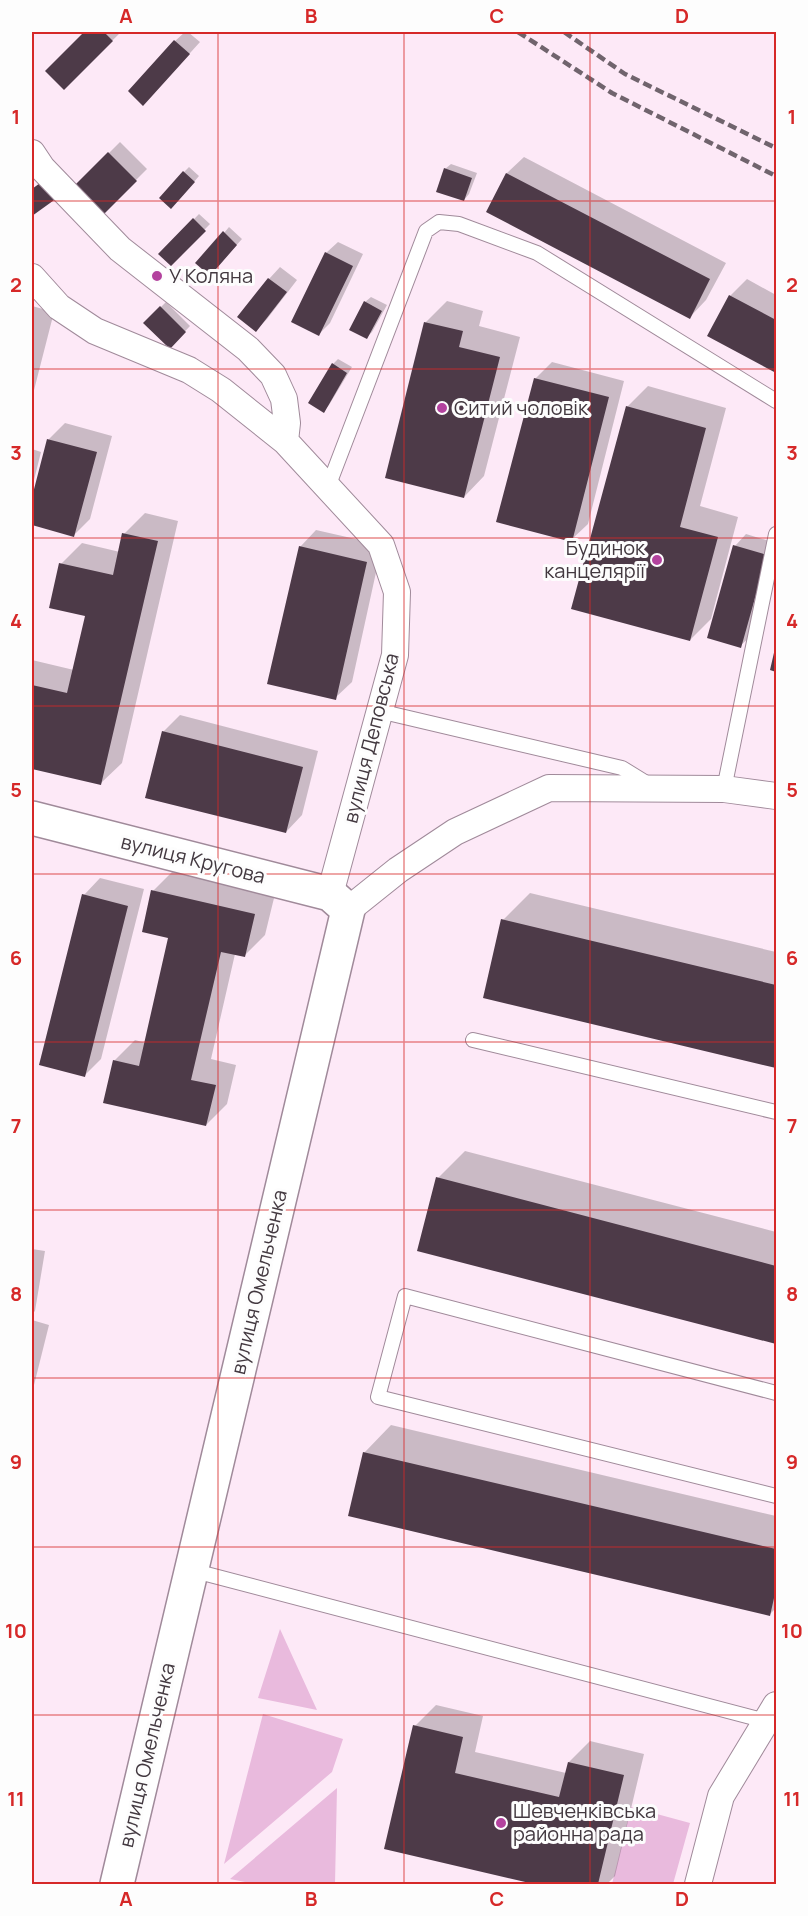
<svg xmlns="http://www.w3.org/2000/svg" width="808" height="1916" viewBox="0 0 808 1916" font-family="Manrope,sans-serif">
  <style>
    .green { fill: #e9badd }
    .shadow { fill: #0003 }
    .building { fill: #4d3a48 }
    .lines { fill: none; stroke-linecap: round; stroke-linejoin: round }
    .lane-casing { stroke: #a08a9a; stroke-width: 16 }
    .street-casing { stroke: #a08a9a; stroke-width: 28 }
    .secondary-casing { stroke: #a08a9a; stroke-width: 36 }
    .lane { stroke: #fff; stroke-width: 14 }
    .street { stroke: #fff; stroke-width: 26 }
    .secondary { stroke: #fff; stroke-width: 33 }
    .rail { stroke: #70646d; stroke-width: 4.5; stroke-dasharray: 9 4.5; stroke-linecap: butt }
    .grid { fill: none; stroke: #d62828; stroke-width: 1.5; stroke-opacity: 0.55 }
    .poi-dot { fill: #b3429e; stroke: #fdfdfd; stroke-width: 2 }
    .labels { text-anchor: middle; stroke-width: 6; stroke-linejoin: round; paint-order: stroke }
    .poi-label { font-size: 20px; fill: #433940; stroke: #fdfdfd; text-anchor: start }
    .street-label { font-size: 20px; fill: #433940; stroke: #fdfdfd }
    .neatline { fill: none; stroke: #d62828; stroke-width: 2 }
    .grid-label { font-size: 20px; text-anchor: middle; font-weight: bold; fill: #d62828 }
  </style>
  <rect width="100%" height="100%" fill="#fde9f7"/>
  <path class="green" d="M280,1629L317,1710L258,1698Z
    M263,1714L343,1739L332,1772L224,1864Z
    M337,1788L335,1884H255L230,1879Z
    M631,1807L690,1823L673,1884H612Z"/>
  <path class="shadow" d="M86,32H121L64,88L47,71Z
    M185,32H188L200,42L154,93L175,41Z
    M120,142L147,169L104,212L77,185Z
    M524,157L726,263L706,300L690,317L488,211L507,173Z
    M451,164L477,173L469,194L464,200L445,169Z
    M189,167L199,176L177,202L184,172Z
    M199,214L210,224L171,264L160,254Z
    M229,227L242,239L215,269L224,233Z
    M338,242L363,254L330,323L319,334L326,253Z
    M280,267L297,280L267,319L256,330L239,317L269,279Z
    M747,279L776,295V371L709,336L730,296Z
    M371,297L387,305L372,332L367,337L365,302Z
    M447,301L483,311L479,326L520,337L484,476L464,497L386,477L426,322Z
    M166,302L190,326L170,347L145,323Z
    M32,306L54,312L32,398Z
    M338,359L352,367L329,405L323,411L333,364Z
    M552,362L624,381L588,524L571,540L535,379Z
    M648,386L726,408L700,506L738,517L711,619L690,640L627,407Z
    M65,423L112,436L90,519L74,535L32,524V503L49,439Z
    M32,449L41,452L32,488Z
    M145,513L178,521L122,763L101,783L32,767V660L74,670L87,615L61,564L82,543L120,552L124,534Z
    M316,530L382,545L352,682L335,698L300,547Z
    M746,534L776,543L752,635L740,646L735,546Z
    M180,715L318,751L302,815L286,832L163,732Z
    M174,870L275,894L265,935L244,956L235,954L211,1059L236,1065L227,1104L206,1125L114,1061L135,1040L146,1043L170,937L153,891Z
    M100,878L144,889L101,1059L85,1075L84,895Z
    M530,893L776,952V1067L484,997L503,920Z
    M465,1151L776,1232V1343L419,1250L438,1178Z
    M32,1249L45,1251L35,1311L32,1314Z
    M32,1320L49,1325L32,1393Z
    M391,1425L776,1516V1608L770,1614L364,1453Z
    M436,1705L483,1716L475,1752L566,1773L569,1762L590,1741L644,1754L615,1876L607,1884H541L386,1848L415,1726Z"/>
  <path class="building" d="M84,32H104L113,41L64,90L45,71Z
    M174,40L190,54L143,106L128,91Z
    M108,152L137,181L104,214L75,185Z
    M444,168L472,178L464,201L436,192Z
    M183,171L195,182L171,209L159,198Z
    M506,173L710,279L690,319L486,212Z
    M44,180L57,198L32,216V189Z
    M193,218L206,231L171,266L158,254Z
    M223,231L237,245L210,276L195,263Z
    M325,252L353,266L319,336L291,322Z
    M268,278L287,292L256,332L237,317Z
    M729,295L776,320V373L707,336Z
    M364,301L382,311L367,339L349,330Z
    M160,306L186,332L170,349L143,323Z
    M424,322L463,331L459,347L500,357L464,498L385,478Z
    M332,363L347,373L324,413L308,403Z
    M534,378L609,397L572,542L496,522Z
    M626,406L706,428L680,527L718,537L690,641L571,609Z
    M47,439L97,452L74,537L32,525V497Z
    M122,533L158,541L101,785L32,769V685L67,693L85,616L49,608L59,563L113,575Z
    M733,545L767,555L741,648L707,638Z
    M299,546L367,562L336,700L267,684Z
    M776,644V672L770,670Z
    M162,731L303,767L286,833L145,798Z
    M151,890L255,914L245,957L221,952L191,1080L216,1085L206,1126L103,1103L113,1060L139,1066L168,938L142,932Z
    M82,894L128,906L85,1077L39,1065Z
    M501,919L776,985V1068L483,998Z
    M436,1177L776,1266V1344L417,1251Z
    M363,1452L776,1549V1589L770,1616L348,1516Z
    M413,1725L463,1737L455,1773L559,1797L568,1762L624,1775L598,1884H534L384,1849Z"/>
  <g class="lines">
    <g class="lane-casing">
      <path id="lane" d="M328,487L426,231L439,222L459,224L537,253L776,401
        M379,711L622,768L648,784
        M724,789L776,534
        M473,1040L776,1112
        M776,1393L405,1296L378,1397L776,1496
        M191,1570L766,1721"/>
    </g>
    <g class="street-casing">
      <path id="street" d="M32,153L42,168L120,249L248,349L273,375L284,399L287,423L285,441L381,545L397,592L395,655L330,894
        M32,277L59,307L95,331L189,370L221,390L285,441
        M348,910L398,870L455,832L549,788L724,789L776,796
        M698,1884L721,1796L776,1705"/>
    </g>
    <g class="secondary-casing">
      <path id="secondary" d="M32,818L330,894L348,910L117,1884"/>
    </g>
    <use href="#lane" class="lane"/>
    <use href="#street" class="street"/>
    <use href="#secondary" class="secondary"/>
    <path class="rail" d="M518,32L612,93L776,176
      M564,32L625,74L776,148"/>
  </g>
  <path class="grid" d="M218,32V1884M404,32V1884M590,32V1884M32,201H776M32,369H776M32,538H776M32,706H776M32,874H776M32,1042H776M32,1210H776M32,1378H776M32,1547H776M32,1715H776"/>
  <g class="poi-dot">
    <circle cx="157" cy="276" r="6"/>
    <circle cx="442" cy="408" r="6"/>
    <circle cx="657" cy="560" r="6"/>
    <circle cx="501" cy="1823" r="6"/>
  </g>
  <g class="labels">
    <g class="poi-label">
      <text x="169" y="283">У Коляна</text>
      <text x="454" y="415">Ситий чоловік</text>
      <text x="645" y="555" text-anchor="end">Будинок<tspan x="645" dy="23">канцелярії</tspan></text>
      <text x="513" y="1818">Шевченківська<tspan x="513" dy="23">районна рада</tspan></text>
    </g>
    <g class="street-label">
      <text transform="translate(371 738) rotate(-76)" y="7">вулиця Деповська</text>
      <text transform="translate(193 859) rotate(14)" y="7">вулиця Кругова</text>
      <text transform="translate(259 1282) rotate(-77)" y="7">вулиця Омельченка</text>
      <text transform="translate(147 1755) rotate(-77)" y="7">вулиця Омельченка</text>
    </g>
  </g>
  <rect width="808" height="1916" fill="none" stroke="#fdfdfd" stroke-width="66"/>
  <rect x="33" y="33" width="742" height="1850" class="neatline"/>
  <g class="grid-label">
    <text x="126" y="23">A</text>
    <text x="311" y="23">B</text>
    <text x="497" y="23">C</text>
    <text x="682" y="23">D</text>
    <text x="16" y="124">1</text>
    <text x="792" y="124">1</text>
    <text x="16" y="292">2</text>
    <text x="792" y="292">2</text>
    <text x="16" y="460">3</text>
    <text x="792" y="460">3</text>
    <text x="16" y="628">4</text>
    <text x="792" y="628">4</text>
    <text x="16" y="797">5</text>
    <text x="792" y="797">5</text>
    <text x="16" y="965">6</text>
    <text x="792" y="965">6</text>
    <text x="16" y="1133">7</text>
    <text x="792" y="1133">7</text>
    <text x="16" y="1301">8</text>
    <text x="792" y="1301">8</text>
    <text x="16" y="1469">9</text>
    <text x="792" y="1469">9</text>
    <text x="16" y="1638">10</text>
    <text x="792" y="1638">10</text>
    <text x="16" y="1806">11</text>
    <text x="792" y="1806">11</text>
    <text x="126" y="1906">A</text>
    <text x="311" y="1906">B</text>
    <text x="497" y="1906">C</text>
    <text x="682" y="1906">D</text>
  </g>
</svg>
